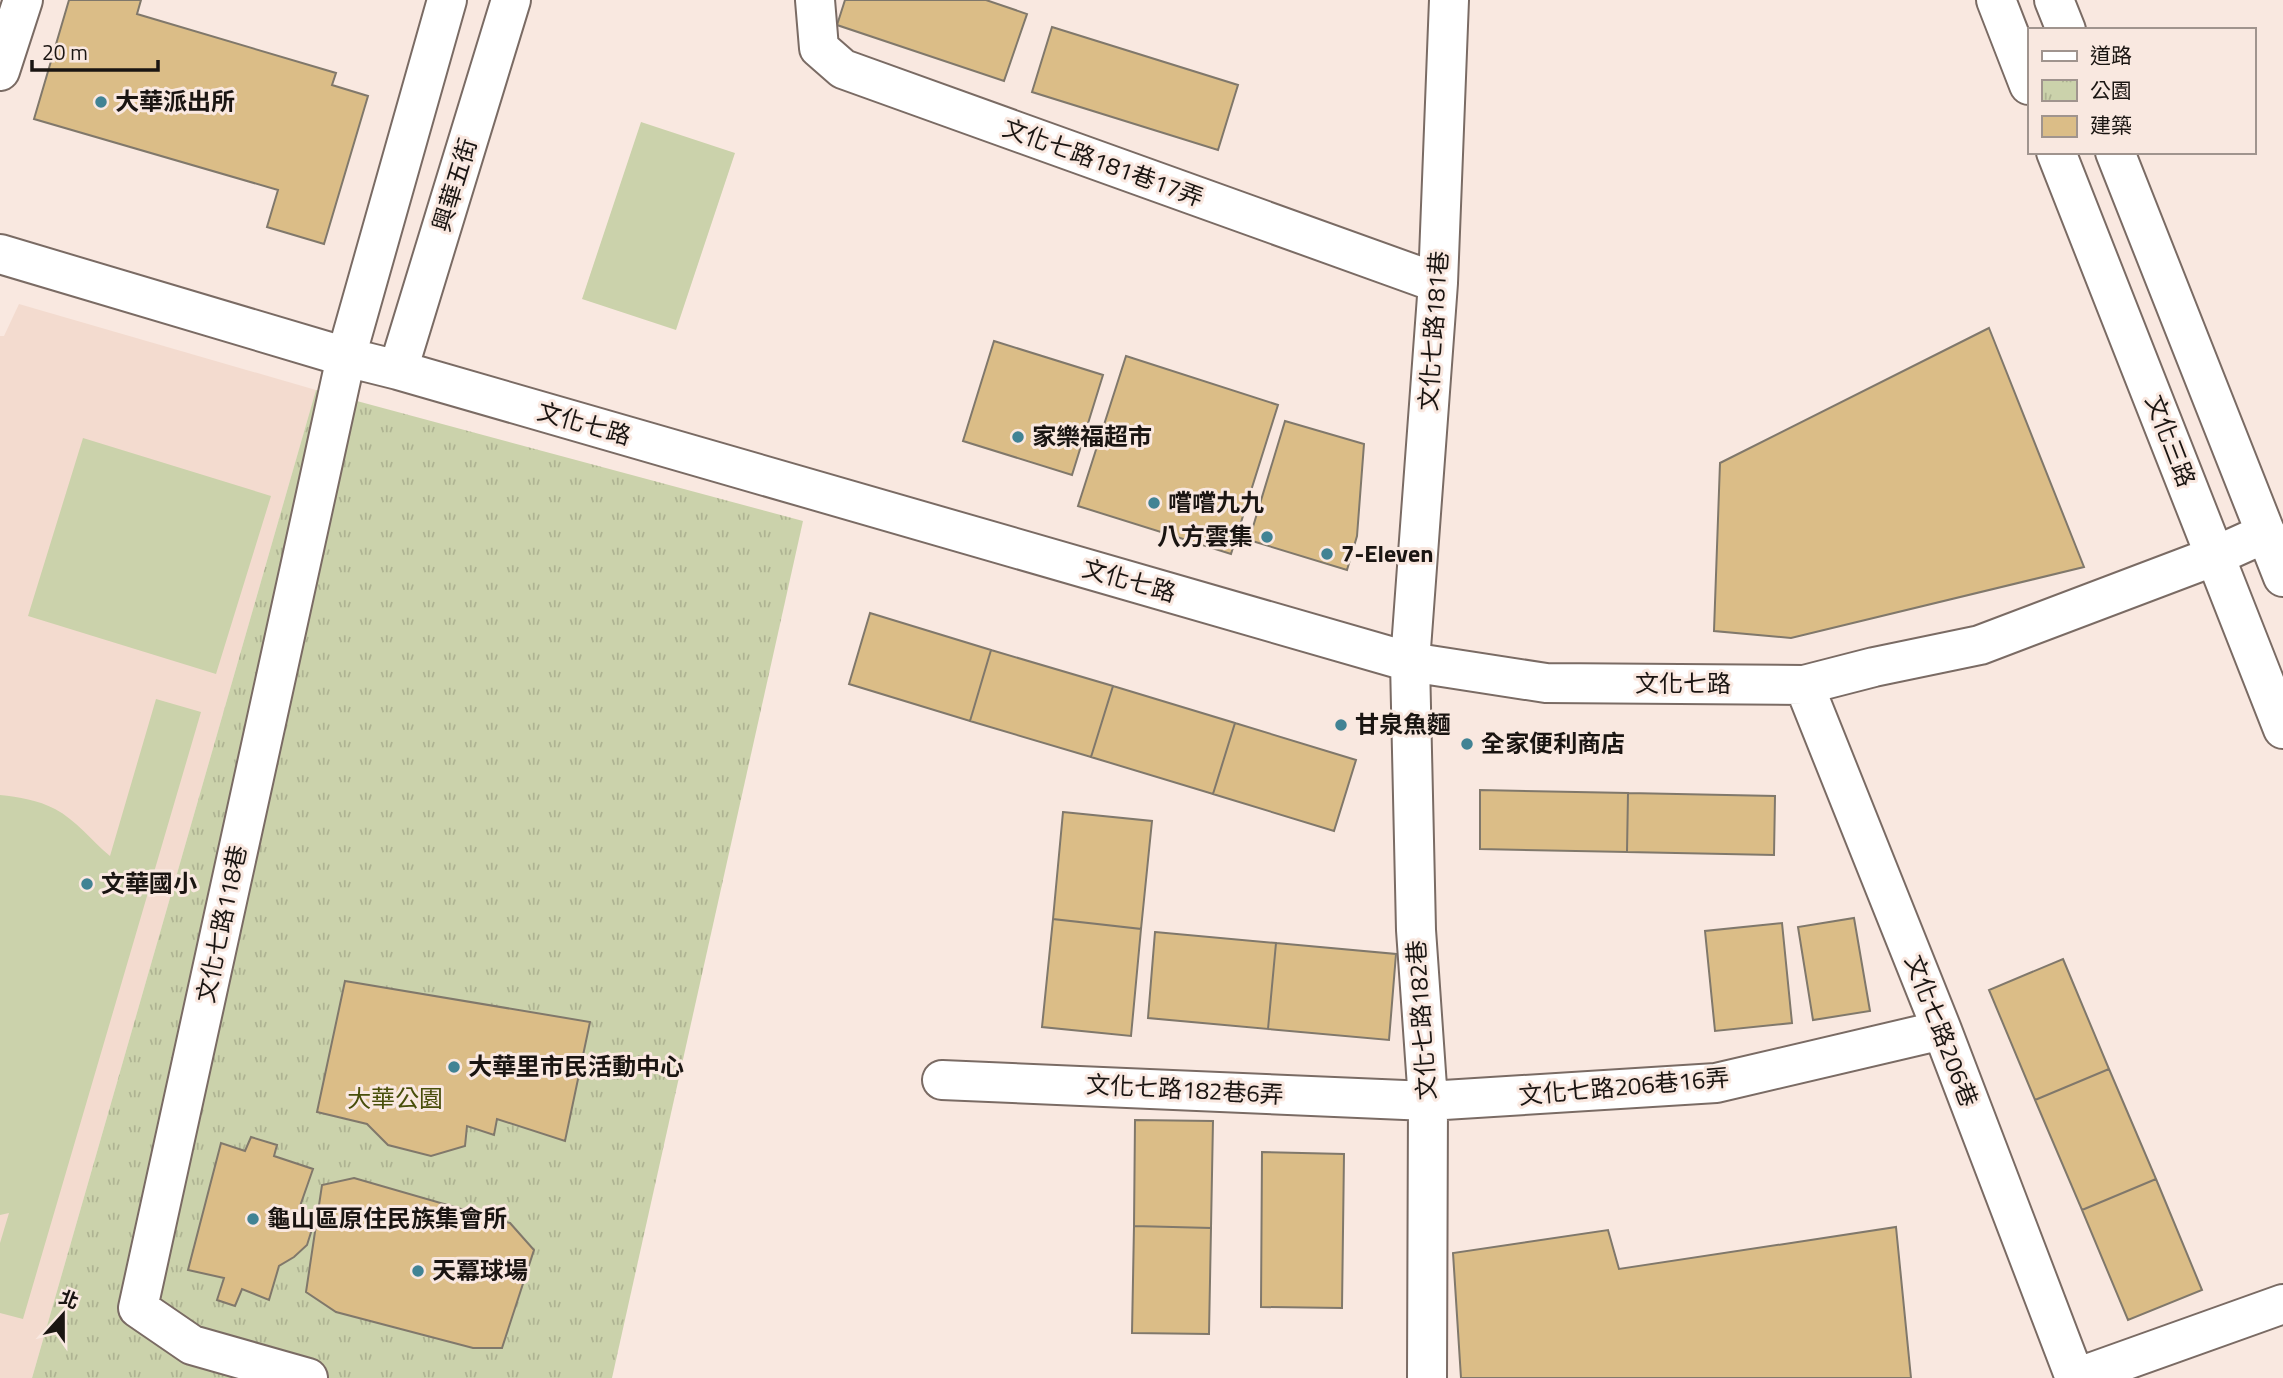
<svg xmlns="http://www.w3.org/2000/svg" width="2283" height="1378" viewBox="0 0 2283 1378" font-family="'Titillium Web','Noto Sans TC',sans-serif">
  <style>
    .built { fill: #f3dbcf }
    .park { fill: url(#park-tufts) }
    .pitch { fill: #cbd2ab }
    .building { fill: #dbbd87; stroke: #80786b; stroke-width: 2 }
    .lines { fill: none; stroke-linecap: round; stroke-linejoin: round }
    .minor-casing { stroke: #7a6b64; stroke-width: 42 }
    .minor { stroke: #fff; stroke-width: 38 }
    .poi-dot { fill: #418394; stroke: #f9e8e0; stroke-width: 2.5 }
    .labels { text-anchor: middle; stroke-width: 6; stroke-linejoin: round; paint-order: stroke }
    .poi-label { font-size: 24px; font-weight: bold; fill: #1a1512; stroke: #f9e8e0; text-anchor: start }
    .street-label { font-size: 24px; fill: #1a1512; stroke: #f9e8e0 }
    .park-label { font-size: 24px; fill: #484e0a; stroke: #f9e8e0 }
  </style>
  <defs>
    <pattern id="park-tufts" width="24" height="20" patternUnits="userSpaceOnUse" patternTransform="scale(1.75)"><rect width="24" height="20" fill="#cbd2ab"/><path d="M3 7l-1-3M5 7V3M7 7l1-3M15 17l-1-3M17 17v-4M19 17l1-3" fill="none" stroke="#aeb392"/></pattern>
  </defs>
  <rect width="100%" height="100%" fill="#f9e8e0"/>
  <path class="built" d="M19,304L316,390L32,1378H0V336H4Z"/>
  <path class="park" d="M316,390L803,521L612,1378H32Z"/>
  <path class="pitch" d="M641,122L735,153L676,330L582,299Z
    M83,438L271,496L216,674L28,616Z
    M156,699L201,712L23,1319L0,1313V1243L9,1213L0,1215V795C19,797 38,800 55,809C76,820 92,841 110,856Z"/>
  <path class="building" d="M69,0H141L137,14L336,73L332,85L368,96L324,244L267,227L278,190L34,119Z
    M845,0H986L1027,14L1004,81L837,25Z
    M1052,27L1238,85L1218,150L1032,92Z
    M1989,328L2084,567L1791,638L1714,631L1720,463Z
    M994,341L1103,375L1072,475L963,441Z
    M1126,356L1278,405L1231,554L1078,506Z
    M1285,421L1364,444L1357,536L1347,570L1249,540Z
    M870,613L991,650L970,721L849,684Z
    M991,650L1113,686L1091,757L970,721Z
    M1113,686L1235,723L1213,794L1091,757Z
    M1235,723L1356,760L1334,831L1213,794Z
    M1480,790L1628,793L1627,852L1480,849Z
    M1628,793L1775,796L1774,855L1627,852Z
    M1063,812L1152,821L1141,929L1053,919Z
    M1854,918L1870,1011L1813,1020L1798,927Z
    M1053,919L1141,929L1131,1036L1042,1027Z
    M1782,923L1792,1023L1715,1031L1705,931Z
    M1155,932L1276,943L1268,1029L1148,1018Z
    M1276,943L1396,954L1389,1040L1268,1029Z
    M2063,959L2109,1069L2035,1100L1989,990Z
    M345,981L590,1022L565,1141L497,1119L494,1135L467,1126L465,1146L431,1156L388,1145L367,1124L317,1112Z
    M2109,1069L2156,1179L2082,1210L2035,1100Z
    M1135,1120L1213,1121L1211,1228L1134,1226Z
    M251,1137L277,1145L274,1156L313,1169L298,1212L313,1226L307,1245L294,1257L279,1266L269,1300L242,1289L235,1306L217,1300L224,1278L188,1270L221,1143L245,1151Z
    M1262,1152L1344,1154L1342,1308L1261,1307Z
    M354,1178L510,1223L534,1250L502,1348H473L336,1312L306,1292L322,1185Z
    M2156,1179L2202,1290L2128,1320L2082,1210Z
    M1134,1226L1211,1228L1209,1334L1132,1333Z
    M1896,1227L1911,1378H1461L1453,1253L1608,1230L1619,1269Z"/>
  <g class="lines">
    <g class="minor-casing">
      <path id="minor" d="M815,0L819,48L843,69L1438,283
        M1996,0L2029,85
        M2054,0L2066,30
        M0,71L23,0
        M2056,152L2283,729
        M2115,152L2283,577
        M0,254L346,357L398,370L1410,662L1546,683L1804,685L1874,667L1980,645L2215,556L2266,533
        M398,370L511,0
        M1804,685L1942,1030L2075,1378
        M942,1080L1428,1101L1716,1083L1942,1030
        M308,1378L192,1345L138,1308L346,357L447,0
        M1427,1378L1428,1101L1416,930L1410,662L1438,283L1449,0
        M2076,1378L2283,1304"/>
    </g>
    <use href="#minor" class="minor"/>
  </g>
  <g class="poi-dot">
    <circle cx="101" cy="102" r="7"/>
    <circle cx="1018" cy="437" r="7"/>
    <circle cx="1154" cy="503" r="7"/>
    <circle cx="1267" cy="537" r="7"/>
    <circle cx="1327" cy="554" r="7"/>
    <circle cx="1341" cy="725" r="7"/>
    <circle cx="1467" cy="744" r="7"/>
    <circle cx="87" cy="884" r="7"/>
    <circle cx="454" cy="1067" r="7"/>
    <circle cx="253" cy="1219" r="7"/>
    <circle cx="418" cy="1271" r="7"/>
  </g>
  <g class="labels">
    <g class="poi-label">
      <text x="115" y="110">大華派出所</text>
      <text x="1032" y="445">家樂福超市</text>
      <text x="1168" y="511">嚐嚐九九</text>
      <text x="1253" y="545" text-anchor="end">八方雲集</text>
      <text x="1341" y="562">7-Eleven</text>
      <text x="1355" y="733">甘泉魚麵</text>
      <text x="1481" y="752">全家便利商店</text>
      <text x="101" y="892">文華國小</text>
      <text x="468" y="1075">大華里市民活動中心</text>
      <text x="267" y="1227">龜山區原住民族集會所</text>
      <text x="432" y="1279">天冪球場</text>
    </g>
    <g class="street-label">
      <text transform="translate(1103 163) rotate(20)" y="8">文化七路181巷17弄</text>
      <text transform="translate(455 185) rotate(-73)" y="8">興華五街</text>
      <text transform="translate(1434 331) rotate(-86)" y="8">文化七路181巷</text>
      <text transform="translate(584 424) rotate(16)" y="8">文化七路</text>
      <text transform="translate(2170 441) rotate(69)" y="8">文化三路</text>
      <text transform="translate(1129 581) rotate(16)" y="8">文化七路</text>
      <text x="1683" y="692">文化七路</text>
      <text transform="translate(222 924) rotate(-78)" y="8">文化七路118巷</text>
      <text transform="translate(1422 1020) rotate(-94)" y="8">文化七路182巷</text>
      <text transform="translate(1941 1031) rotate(69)" y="8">文化七路206巷</text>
      <text transform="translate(1624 1087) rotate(-5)" y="8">文化七路206巷16弄</text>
      <text transform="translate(1185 1090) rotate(3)" y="8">文化七路182巷6弄</text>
    </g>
    <g class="park-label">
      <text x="395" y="1107">大華公園</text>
    </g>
  </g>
  <rect x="2028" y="28" width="228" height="126" fill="#f9e8e0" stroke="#a0948e" stroke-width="2"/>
  <rect x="2042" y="51" width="35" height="10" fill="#ffffff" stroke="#a0948e" stroke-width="2"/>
  <text x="2090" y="63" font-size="21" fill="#1a1512">道路</text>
  <rect x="2042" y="80" width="35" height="21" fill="url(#park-tufts)" stroke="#a0948e" stroke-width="2"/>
  <text x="2090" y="98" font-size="21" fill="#1a1512">公園</text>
  <rect x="2042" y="116" width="35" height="21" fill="#dbbd87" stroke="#a0948e" stroke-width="2"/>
  <text x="2090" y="133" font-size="21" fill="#1a1512">建築</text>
  <g transform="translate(63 1315) rotate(21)" stroke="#f9e8e0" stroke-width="5" paint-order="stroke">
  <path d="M0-5L12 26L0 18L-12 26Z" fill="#1a1512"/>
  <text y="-10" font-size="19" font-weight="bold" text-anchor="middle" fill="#1a1512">北</text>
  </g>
  <path d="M32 60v10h126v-10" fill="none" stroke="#1a1512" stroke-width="3.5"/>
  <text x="42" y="60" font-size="21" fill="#1a1512" stroke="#f9e8e0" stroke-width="5" paint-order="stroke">20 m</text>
</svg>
